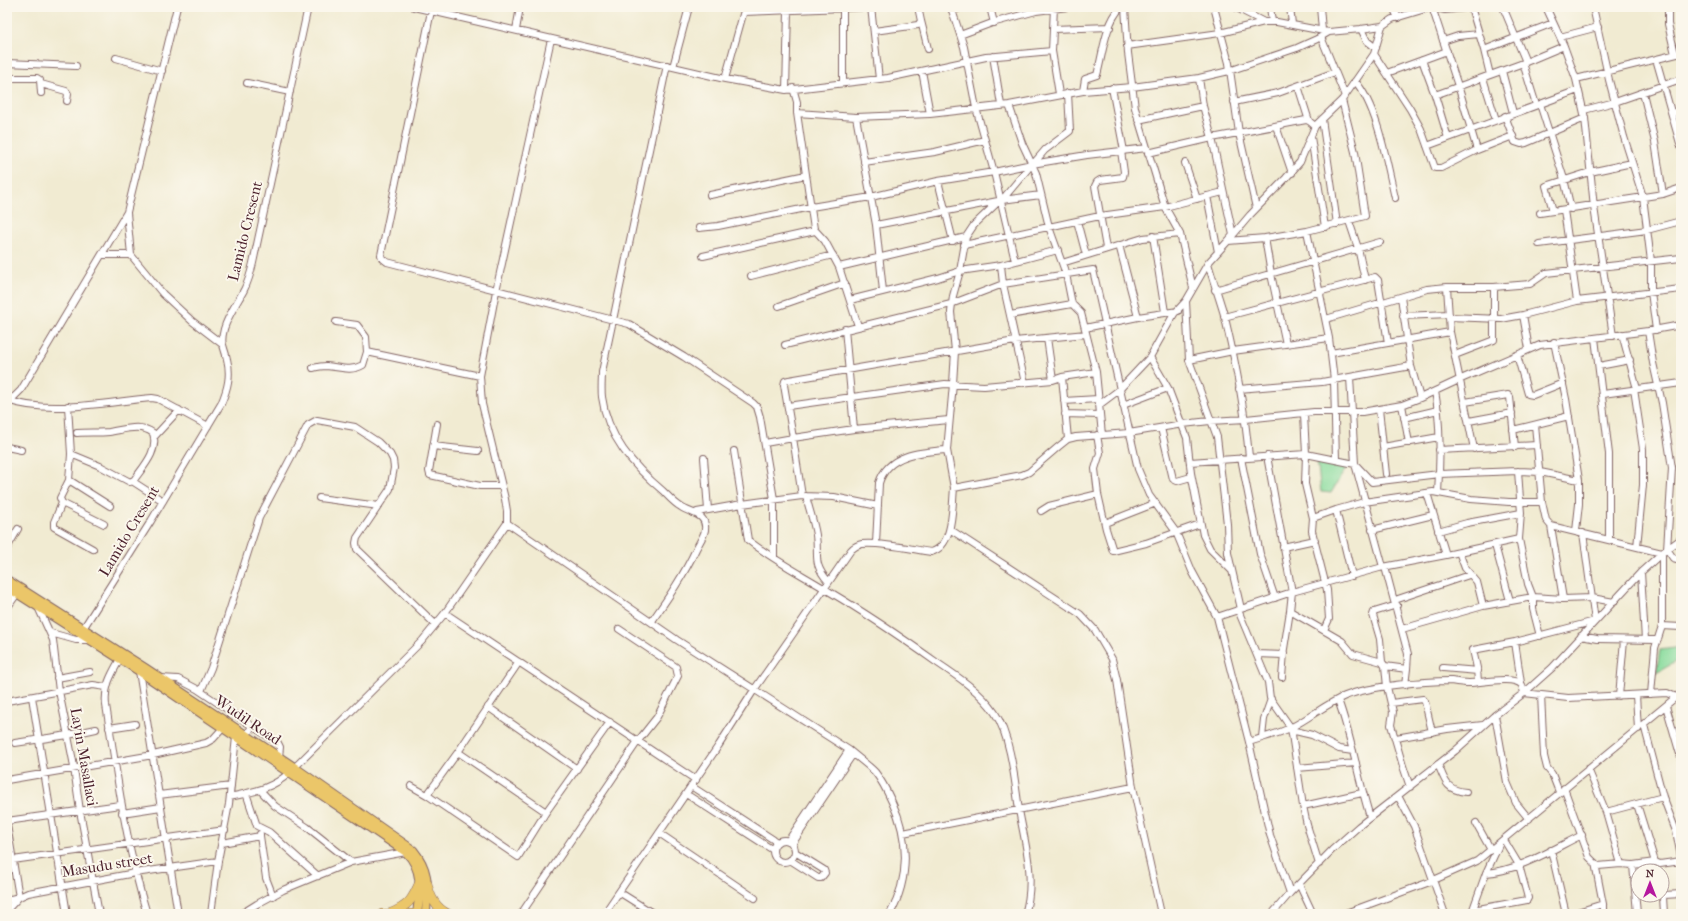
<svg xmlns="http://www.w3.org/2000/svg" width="1688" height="921" viewBox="0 0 1688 921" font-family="'IM FELL French Canon',serif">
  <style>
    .green { fill: #88db9c; stroke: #697d64 }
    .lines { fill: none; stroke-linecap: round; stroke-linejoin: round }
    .minor-casing { stroke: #846665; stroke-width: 8 }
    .major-casing { stroke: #846665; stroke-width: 10 }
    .highway-casing { stroke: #846665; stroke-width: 10 }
    .minor { stroke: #fff; stroke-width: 6 }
    .major { stroke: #ebc669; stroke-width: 8 }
    .highway { stroke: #ebc669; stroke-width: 9 }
    .labels { text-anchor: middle; stroke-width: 4; stroke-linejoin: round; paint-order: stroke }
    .street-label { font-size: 15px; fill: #4a1f2b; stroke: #fbf7ec }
  </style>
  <rect width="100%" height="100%" fill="#fbf7ec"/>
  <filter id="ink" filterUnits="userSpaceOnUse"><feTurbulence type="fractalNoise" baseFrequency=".025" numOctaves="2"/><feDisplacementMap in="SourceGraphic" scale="8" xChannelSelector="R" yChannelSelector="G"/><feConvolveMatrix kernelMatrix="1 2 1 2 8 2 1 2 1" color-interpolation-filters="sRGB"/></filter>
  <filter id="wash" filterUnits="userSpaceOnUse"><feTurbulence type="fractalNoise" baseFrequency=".012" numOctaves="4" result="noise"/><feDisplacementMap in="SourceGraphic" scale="16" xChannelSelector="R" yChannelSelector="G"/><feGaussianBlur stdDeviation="0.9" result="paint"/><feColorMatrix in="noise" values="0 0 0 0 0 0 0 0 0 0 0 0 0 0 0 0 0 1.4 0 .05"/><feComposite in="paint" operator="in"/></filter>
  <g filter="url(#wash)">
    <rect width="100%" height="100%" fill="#f1ebd2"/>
    <path class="green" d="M1317,460L1349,463L1331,493L1321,492Z
      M1681,647V659L1656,673L1660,650Z"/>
  </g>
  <g filter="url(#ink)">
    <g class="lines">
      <g class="minor-casing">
        <path id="minor" d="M414,7L725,79L786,90L888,78L986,57L1052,51
          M871,7L879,79
          M951,7L964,47L976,108L994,172L1032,164
          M990,7L994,23
          M1054,7L1052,51L1059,94
          M1125,7L1128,53L1135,108L1165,207L1180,234L1193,288
          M1214,7L1229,63L1239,133L1256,208
          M1235,7L1264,22H1277L1329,32
          M1270,7L1272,22
          M1290,7L1292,24
          M1320,7L1322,30
          M1393,7L1398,18
          M1432,7L1460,92L1477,150
          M1471,7L1484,50L1553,23
          M1503,7L1526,62
          M1546,7L1564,46L1576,79L1585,118L1594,207L1613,336
          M1593,7L1609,80L1624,137L1643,197L1651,261V292L1656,330
          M1668,7V24L1675,54
          M843,9V83
          M431,11L381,255L382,258L387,262L629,324L684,357L753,403L757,407L760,417L774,499V558
          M952,11L962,7
          M744,12L869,7
          M921,21L928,49
          M1053,29L1110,27
          M1361,29L1367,41L1376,48
          M516,30L520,7
          M874,31L918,25L921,21L918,7
          M960,35L992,23L1036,11L1068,7
          M1321,37L1345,96
          M1560,37L1598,27
          M1443,41L1458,36L1479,34
          M1127,46L1220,33L1264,22
          M1484,50L1490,75
          M1374,54L1410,109L1421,129L1435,168H1441L1477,150L1513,136
          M993,56L1001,105
          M116,58L162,71
          M1656,59L1681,147
          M1422,60L1435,95L1448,138
          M7,63L76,66
          M1523,63L1536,105
          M673,67L689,7
          M922,71L930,114
          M1502,71L1513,113
          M1387,73L1447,51
          M7,78H37L40,80L41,93
          M1199,78L1203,106L1212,138L1233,235
          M1483,78L1496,120
          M725,79L745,7
          M1576,79L1681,53
          M1355,81C1378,107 1387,164 1395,198
          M247,83L290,92
          M41,84L66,91L68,94L67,101
          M1298,86L1309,121
          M793,88L797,102V113L814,229L825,241L839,267L858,326
          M1112,88L1124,151
          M786,90L788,11
          M1083,91L1085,79L1097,75C1103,53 1105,24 1121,7
          M1643,93L1655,142L1663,194
          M1435,95L1526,62L1564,46
          M1234,102L1278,93L1335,72
          M1540,104L1564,179L1571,209
          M1009,105L1022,143L1036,173L1049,227L1066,274L1072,304L1081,313L1096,372L1102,435
          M1584,110L1615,102L1681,79
          M797,113L856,117L930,114L1009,105L1083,91L1132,87L1199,78L1229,71L1297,48L1317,39L1329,32L1361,29L1382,26L1392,19L1432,7L1445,10L1475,7
          M1672,113L1681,111
          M1505,116L1515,142L1521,144L1526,143L1585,118
          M856,117L876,225L883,291
          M1322,119L1337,224
          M1138,120L1203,106
          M1276,126L1292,173
          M1311,137L1325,227
          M1427,146L1578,90
          M1148,153L1212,138L1306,120L1309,121L1315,126
          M864,162L935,152L985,140
          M1185,163L1197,199
          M1033,164L1045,150L1070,131L1068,93
          M938,181L953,241
          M710,195L806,175
          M1207,196L1218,252
          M1002,200L1041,195
          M1564,210L1577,301
          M1553,211L1546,186L1590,172L1632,163
          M127,213L131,255L163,294L192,321L222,344
          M1540,213L1663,194L1681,188
          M1077,221L1086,255
          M1349,221L1358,248L1365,280
          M876,225L998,201
          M699,228L718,226L811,207L871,197L938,181L994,172L1015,261
          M1307,231L1329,338L1334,380L1336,460
          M1153,236L1165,312
          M1265,238L1271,274L1286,344
          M1228,241L1265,238L1307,231L1365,216L1355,152L1342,100
          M1539,244L1647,230L1681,221
          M964,245L1100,216L1165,207L1223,192
          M1106,248L1095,186L1097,182L1100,180L1123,177L1124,172L1121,151
          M102,255H131
          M703,256L815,231
          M1062,263L1143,238L1180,234
          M1208,263C1213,281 1220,300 1225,318C1236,364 1245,410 1249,457
          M1001,265L1003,284L1025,383
          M839,267L966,237
          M751,276L833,255
          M1447,287L1450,332L1474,449
          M1215,290L1380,242
          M1401,297L1411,366L1420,398
          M850,300L938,278L960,271L1001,265L1058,250
          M1186,301L1189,360L1217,437L1227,524L1228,553L1241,609
          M779,306L845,283
          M1010,315L1072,304
          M1523,315L1529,349
          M1403,316L1449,314
          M1138,317L1178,311
          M1224,317L1375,277L1378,280L1388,343
          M1449,317L1501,319L1523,315L1577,301L1681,289
          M1326,319L1427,289L1447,287H1494L1530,284L1546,273L1681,258
          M336,322L357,325L366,337L367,352
          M1085,328L1138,317L1119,245
          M845,329L854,429
          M1648,331L1653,363L1662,403L1672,468L1667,549L1673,558L1681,560
          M1622,334L1637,389
          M1047,338L1053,380
          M1595,338L1609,454V539
          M1554,342L1566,399L1579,480V504L1576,531
          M785,345L951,304L1003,284L1093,270L1138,469L1149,495L1176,532L1192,571L1217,617L1249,742L1270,835L1290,893
          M1331,353L1450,332
          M1455,355L1494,340V287
          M1517,355L1528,394L1533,395L1563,383
          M1150,357L1168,388L1187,438L1191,473L1203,535L1210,549L1232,571
          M1189,360L1233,351L1329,338
          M1599,366L1630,360
          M313,368C317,367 322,366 326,366C340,367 350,372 363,365L367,352L480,376
          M1062,377L1096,372
          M1350,377L1355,464L1383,567
          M1239,389L1322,382L1411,366
          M1634,389L1643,449V485L1637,547
          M1435,391C1441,425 1440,459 1438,493
          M1603,394L1681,383
          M7,399L14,397L21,390L127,212L177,7
          M7,400C50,415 107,402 152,398L158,399L208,426
          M1064,401L1098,399
          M1465,402L1508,395L1510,397L1515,447
          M1099,405L1119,390L1150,357L1174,314L1186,301L1208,263L1228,241L1250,215L1286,178L1300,162L1315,126L1342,100L1374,54L1382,26
          M1123,405L1168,388
          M1402,405L1409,443
          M68,406L71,454L69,480L60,498L62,503L104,524
          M788,406L945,384L984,386L1053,380L1062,377L1068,439
          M1379,409L1386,474
          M1065,414L1100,415
          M1304,414L1306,454L1305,484L1313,518L1312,531L1327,590L1329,619L1324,630
          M1404,418L1438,410
          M1469,421L1512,413
          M437,424L429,471L430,475L480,486H501
          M1535,425L1542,502L1546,520L1551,526L1662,553V626L1655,648L1651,694
          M1161,428L1173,479L1177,481L1191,477
          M1513,430L1569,416
          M1097,435L1100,453L1095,469L1098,494L1106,529L1113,551L1146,543L1200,524
          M154,437L179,410
          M765,443L793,438L784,385L785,381L789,380L1015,341L1086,334
          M433,446L478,451
          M7,447L21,450
          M1383,447L1439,437
          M1439,450L1537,445
          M734,451L748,540C773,560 803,575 830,592C867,614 901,637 936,662C957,676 981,692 995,713C1011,737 1015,782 1019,810C1025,844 1036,879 1025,914
          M71,454L100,466L130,482L134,480C143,467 159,451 153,433C140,423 123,430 109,432C98,433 87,432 77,433
          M1267,456L1292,592L1290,611L1342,641L1353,654L1382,662L1385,666L1407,669L1405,685
          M704,458L708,510
          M1241,458L1260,554L1275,598
          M1190,462L1306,454L1355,464L1372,482L1439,474L1518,471L1540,472L1579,480
          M1518,471L1521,513L1519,539L1528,584L1533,597V609L1540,636
          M69,480L110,506
          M132,481L163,501
          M954,488L947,450L953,384L955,351L951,312L953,296L960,271L966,237L974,225L999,201L1002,200L1032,164L1087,155L1147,148
          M802,496L793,438L854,429L949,420
          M806,496C809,509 814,522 816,535C819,556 812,563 828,581
          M319,498L379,506
          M62,503L54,522V527L93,549
          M1336,510L1352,576
          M1041,511L1049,506L1098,494
          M697,512L742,504L802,496L834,497L878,506
          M1313,518L1336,510L1364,502L1433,492L1471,499L1509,502H1542
          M507,523L677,640L849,750C857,757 867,764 875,772C882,781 887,791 892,802C909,838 910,878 890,914
          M1105,523L1156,503
          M1551,526L1563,599L1592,598L1614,602
          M951,530L1080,614L1095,630L1112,659L1117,680L1133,787
          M1372,530L1433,515
          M1438,531L1467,523L1521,513
          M876,544L879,483C888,454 920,452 947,450
          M1495,545L1510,601
          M1283,547L1315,540
          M7,548L18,529
          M1459,552L1465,568L1477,582L1483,606
          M1446,555L1519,539
          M1385,567L1408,654L1407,669
          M1641,572L1645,640
          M1395,600L1469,575
          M38,607L53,640L59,691L73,761L80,811L99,914
          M7,608L19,591
          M1238,610L1268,682L1270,698L1291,728L1303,806L1307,825L1319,864
          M445,613L696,780
          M1217,617L1292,592L1383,567L1446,555L1427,493
          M652,621C668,598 684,575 696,549C699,543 704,536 705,530C707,513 691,514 681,507C674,503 669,497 663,491C633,466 607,436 602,397C601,389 602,380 602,372L667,65
          M1662,626L1681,627
          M1402,629L1483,606L1533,597L1563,599
          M81,632L151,521L221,404C228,388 231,375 227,359C224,345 220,345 224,329C228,315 237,303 244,290C248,282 251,272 253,263L308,7
          M51,633L76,640H90
          M1581,636L1597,639L1657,640
          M1515,642L1521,683
          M1257,654L1283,655L1290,611
          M120,659C111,675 104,686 106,705C117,775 126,846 147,914
          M519,662L458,752L546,812L610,722
          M1382,662L1380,639L1373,615L1374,612L1397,605
          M1385,666L1387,687L1393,712L1391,725L1403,766L1410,787
          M1443,668L1478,671
          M139,671L178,914
          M1282,677L1284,653
          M57,678L90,672
          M160,678L178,679L197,689L252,726L247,735
          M1478,682L1477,668L1473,650L1515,642L1595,621L1583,533
          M201,691L211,668L259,518L308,425L317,420L355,427L378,442L390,454L393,460L394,468L390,489L357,538L356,543L357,549L435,624
          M1541,695L1544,756L1547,768L1552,774L1559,792
          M1636,695L1638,729
          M1619,696L1624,640
          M32,697L67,914
          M1338,700C1352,738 1358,779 1370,817
          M7,701L93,685L106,687
          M1391,703L1423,699L1425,702L1432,732
          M1666,706L1681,758
          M488,707L577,769
          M1495,715L1507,782L1516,803L1529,819
          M1644,725L1663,797L1676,831L1681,857
          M252,726L278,743L280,747L279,757
          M109,728L135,724
          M1291,730L1312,735L1339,749L1353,751
          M1262,737L1264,719L1271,699
          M1396,738L1447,729L1483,725
          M1249,742C1263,737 1279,734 1292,727C1311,717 1326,704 1345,696C1371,686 1423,681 1451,681C1457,682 1463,683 1469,683C1481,683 1513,675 1522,685L1524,693L1568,698L1667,693L1676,697
          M15,743L68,735L96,729
          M1438,764C1445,781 1446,790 1466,792
          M1297,768L1356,763
          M1588,769L1606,812L1621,864
          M7,780L153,755L206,743L213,739L223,728
          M411,786L427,795L518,857L546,812
          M691,786L777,842
          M1564,788L1589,857L1598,866L1621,864L1633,865L1655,862L1660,864L1681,861
          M260,790L275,806L307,827L351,862
          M246,793L257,826L269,832L318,876
          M686,794L773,850
          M159,795L231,786
          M427,795L458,752
          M1398,796L1414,826L1445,914
          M230,797C252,792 272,789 289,773L422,641L445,613L507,523V511L505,499L482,404L480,376L496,291L551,39
          M1637,804L1655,862
          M1303,806L1362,793
          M1606,812L1663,797
          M122,813L161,807
          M7,821L120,805
          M1476,823L1491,850
          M7,825L19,897L7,900
          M659,833L755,898
          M903,833L1133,787L1161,914
          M260,836L266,878L273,896
          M773 851a11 11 0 1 1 22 0a11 11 0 1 1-22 0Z
          M788,841L849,750
          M222,843L260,836V834
          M792,844L853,754
          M1551,850L1566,914
          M13,860L225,830
          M790,860L818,878H821L825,873L824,870L795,852
          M1595,863L1603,904V914
          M1633,865L1637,914
          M1486,873C1518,871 1553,849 1582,835
          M1662,879L1664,914
          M1299,884L1313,914
          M619,892L654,914
          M1664,895L1681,894
          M7,910L19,897L28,893L135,873L218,861
          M1473,910L1527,900L1528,898L1519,865L1504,840
          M1472,912L1486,873L1499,845
          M211,914L218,861L229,804L236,737
          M241,914L257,904L283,890L351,862L406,852
          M521,914L638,741L657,717L678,676L676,667L619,629
          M604,914L719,745L754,690L851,550C854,547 857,545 862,544C881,542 911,549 931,552C954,547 952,506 954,488L1022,475L1029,472L1058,447L1068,439L1076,437L1129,433L1183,424L1210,421L1246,419L1314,412H1362L1379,409L1402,405L1420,398L1461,379L1540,345L1648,331L1681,325
          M1272,914L1290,893L1332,850L1359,826L1455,751L1495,715L1524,693L1552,668L1641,572L1662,553L1681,539
          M1343,914L1427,883L1477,861L1681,693
          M1571,914L1603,904"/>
      </g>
      <g class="major-casing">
        <path id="major" d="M7,580L145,668L294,767L413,850C431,872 427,888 426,914
          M7,587L139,671L406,852C424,870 420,891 417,914"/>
      </g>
      <g class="highway-casing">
        <path id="highway" d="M427,883C430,897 435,907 448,914
          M382,914H417
          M389,914C409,906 412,900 420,882"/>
      </g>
      <use href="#minor" class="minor"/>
      <use href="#major" class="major"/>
      <use href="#highway" class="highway"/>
    </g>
  </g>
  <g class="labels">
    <g class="street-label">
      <text transform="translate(245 231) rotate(-76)" y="5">Lamido Cresent</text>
      <text transform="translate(129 531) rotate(-59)" y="5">Lamido Cresent</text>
      <text transform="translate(248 720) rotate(34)" y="5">Wudil Road</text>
      <text transform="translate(84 757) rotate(80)" y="5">Layin Masallaci</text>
      <text transform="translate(107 865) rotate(-9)" y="5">Masudu street</text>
    </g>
  </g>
  <rect width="1688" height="921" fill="none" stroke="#fbf7ec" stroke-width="24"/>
  <g transform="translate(1650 883)"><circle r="19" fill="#fbf7ec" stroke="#b4a19f"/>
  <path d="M0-3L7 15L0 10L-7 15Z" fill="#b5179e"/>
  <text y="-6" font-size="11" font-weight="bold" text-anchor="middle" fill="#4a1f2b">N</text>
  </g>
</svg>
